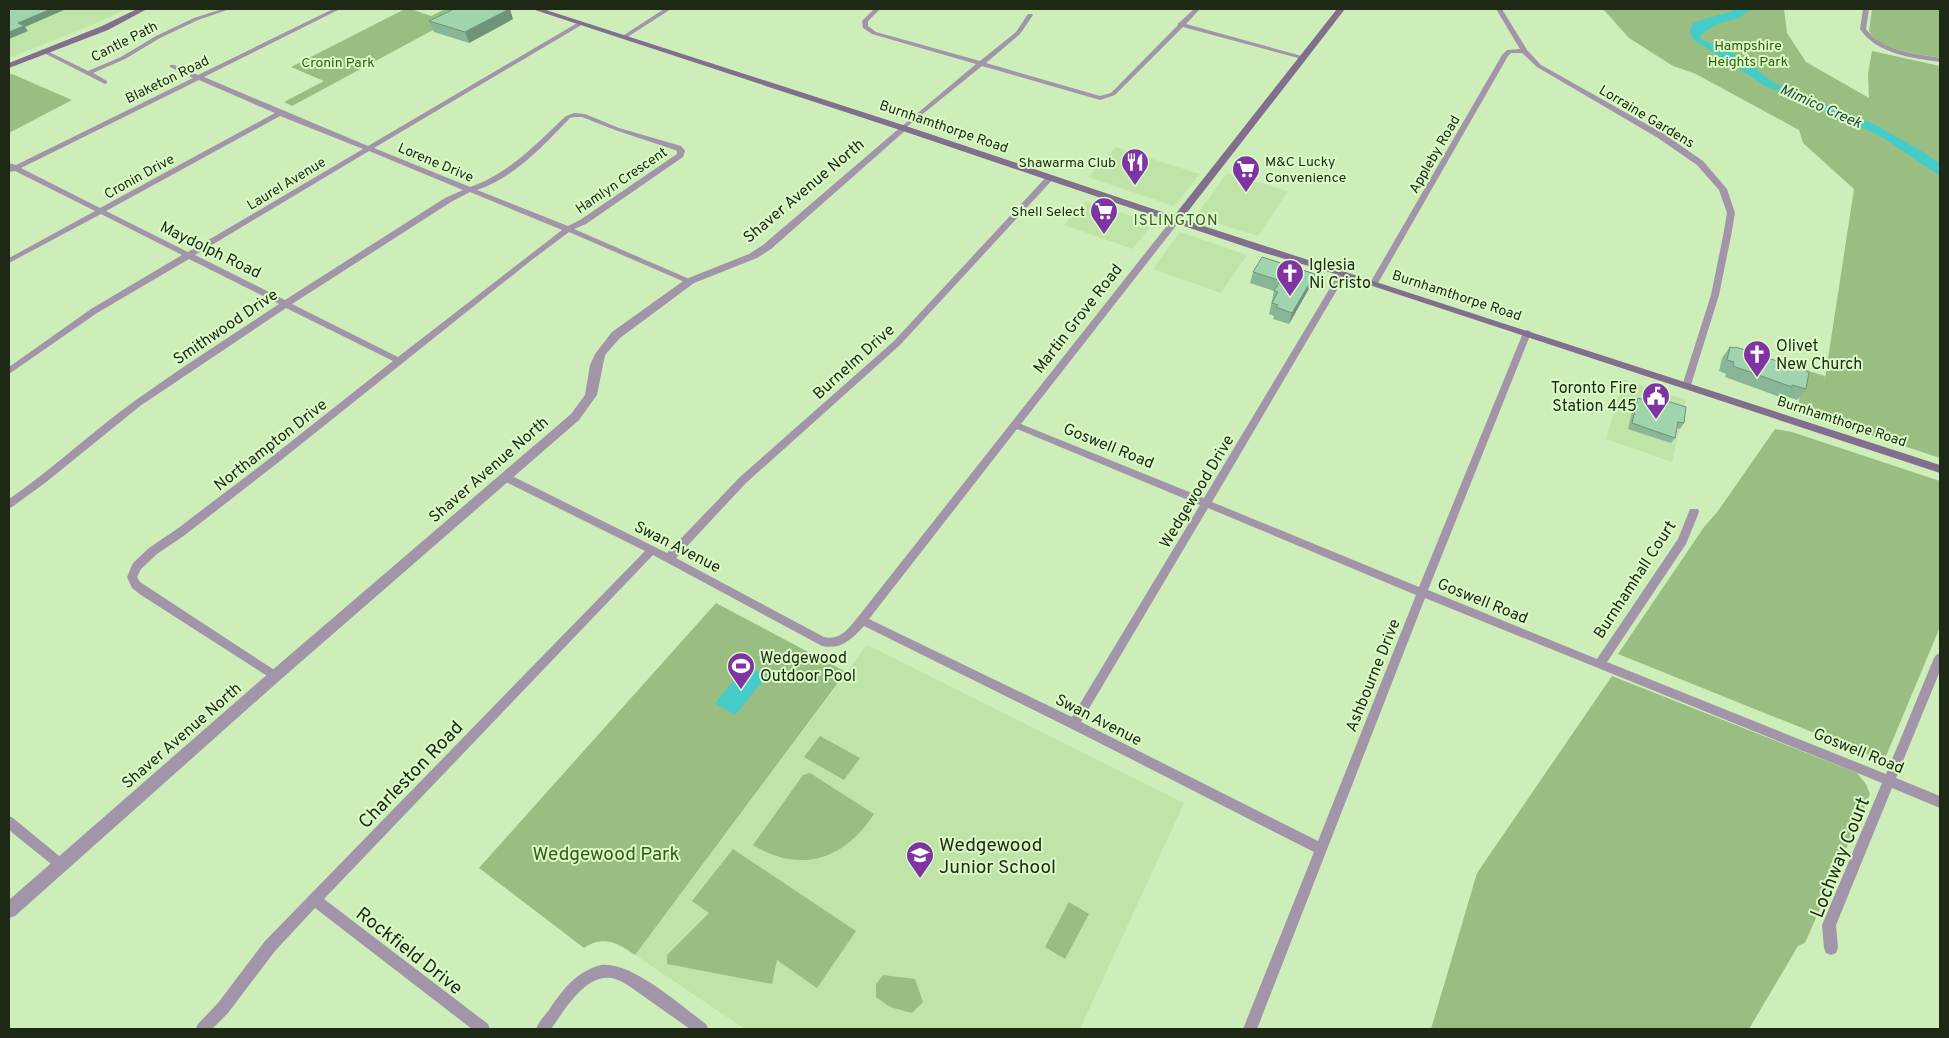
<svg xmlns="http://www.w3.org/2000/svg" width="1949" height="1038" viewBox="0 0 1949 1038" font-family="Overpass,sans-serif">
  <style>
    .built { fill: #c0e3a8 }
    .green { fill: #9abe82 }
    .water { fill: #43ccca }
    .lines { fill: none; stroke-linecap: round; stroke-linejoin: round }
    .minor { fill: #a294a9; fill-rule: evenodd }
    .tertiary { fill: #a294a9; fill-rule: evenodd }
    .secondary { fill: #826e8d; fill-rule: evenodd }
    .wall { fill: #89b696 }
    .shaded-wall { fill: #6f947a }
    .building { fill: #9fd4ae; stroke: #6f947a }
    .labels { text-anchor: middle; stroke-width: 4; stroke-linejoin: round; paint-order: stroke }
    .far-street-label { font-size: 14px; fill: #1d2815; stroke: #dbfbc6 }
    .far-park-label { font-size: 14px; fill: #365a15; stroke: #dbfbc6 }
    .far-poi-label { font-size: 14px; fill: #1d2815; stroke: #dbfbc6; text-anchor: end }
    .far-water-label { font-size: 15px; font-style: italic; fill: #2b4847; stroke: #dbfbc6 }
    .far-neighbourhood-label { font-size: 15px; letter-spacing: 1px; fill: #3c5628; stroke: #dbfbc6 }
    .street-label { font-size: 16px; fill: #1d2815; stroke: #dbfbc6 }
    .poi-label { font-size: 16px; fill: #1d2815; stroke: #dbfbc6; text-anchor: start }
    .near-street-label { font-size: 19px; fill: #1d2815; stroke: #dbfbc6 }
    .near-poi-label { font-size: 19px; fill: #1d2815; stroke: #dbfbc6; text-anchor: start }
    .near-park-label { font-size: 19px; fill: #365a15; stroke: #dbfbc6 }
  </style>
  <rect width="100%" height="100%" fill="#ceeeb9"/>
  <path class="built" d="M9,9H127L94,24L9,58Z
    M1116,147L1190,171L1200,174L1174,206L1088,177Z
    M1227,173L1288,191L1258,236L1203,219L1198,213Z
    M1085,201L1153,223L1133,249L1064,225Z
    M1180,232L1247,255L1221,293L1153,269Z
    M1623,379L1686,400L1672,462L1606,439Z
    M867,645L1184,803L1080,1029H745L635,955Z"/>
  <path class="green" d="M405,9H411L431,16L445,9H472L292,106L284,102L324,81L291,67Z
    M1603,9H1784L1787,33L1806,62L1869,98L1868,74L1872,51L1940,66V458L1819,418L1820,414L1798,407L1802,381L1797,379L1799,368L1825,376L1824,385L1854,189L1803,143L1799,130L1696,74L1673,66L1629,38Z
    M1872,9H1940V58C1919,53 1880,52 1869,31Z
    M12,74L72,100L9,133V75Z
    M1775,429L1792,432L1940,481V627L1884,761L1618,654L1704,527L1718,511Z
    M716,603L846,672L635,955C618,943 603,935 584,948L479,868Z
    M1612,676L1857,773L1866,784L1870,794L1805,943L1798,946L1749,1029H1431L1477,873Z
    M820,736L860,758L844,780L804,757Z
    M810,773L874,814C844,860 801,874 753,845L803,775Z
    M733,849L856,931L817,988L777,960L772,984L667,964V955L709,913L692,901Z
    M1069,902L1089,914L1065,959L1045,947Z
    M883,975L915,979L923,1002L912,1013L890,1007L876,997V984Z"/>
  <path class="water" d="M1738,9H1751L1739,18L1717,24L1700,35L1701,39L1739,56L1774,83L1874,124L1923,152L1940,164V176L1882,137L1804,100L1767,87L1693,39V36L1689,33L1691,29L1692,24C1706,17 1723,15 1738,9Z
    M747,665L767,676L735,715L715,703Z"/>
  <g class="lines">
    <path class="minor" d="M222,9H230L198,20L160,38L125,59L93,73L107,81V83L105,84L42,52L47,51L88,71L121,57L156,36L194,18Z
      M333,9H340L204,77L368,146L579,22H583V24L374,148L470,187C509,174 537,143 566,116L574,113L585,114L619,128L681,146L685,151L683,157L586,224L574,229L694,281L690,284L687,283L569,232L533,259L275,465L185,535L157,554L141,569L137,577L140,582L279,673L281,676L279,679L275,681L141,595L132,588L127,577L133,563L149,548L177,529L269,459L393,361L286,308L140,406L45,483L12,507L9,508V499C47,473 81,442 117,414C169,375 225,340 279,304L189,259L97,313L9,374V367L91,309L182,255L101,214L9,263V258L95,211L15,171L9,172V163L16,165L193,78L170,67V65H174L198,75ZM199,80L275,113L100,208L21,168ZM280,116L363,149L188,252L106,211ZM575,117H582L615,130L675,150L677,151V154L580,220L568,226L477,190C515,177 543,146 570,118ZM369,151L463,190L445,198L285,300L195,255ZM470,192L562,230L398,357L292,304L451,202Z
      M664,9H671L626,38L621,37Z
      M874,9H880L868,21V26L876,32L980,61L1016,32L1028,14H1032L1033,15L1020,34L986,63L1100,96L1111,93L1178,25V23L1180,22L1194,9H1200L1186,24L1305,57L1302,59L1183,27L1115,95L1100,100L982,66L903,130L901,129V127L976,64L872,34L863,28L862,21Z
      M1496,9H1502L1527,50L1541,65L1664,134L1703,161L1727,189L1735,213L1731,236L1719,295L1690,388H1684L1682,386L1711,295L1723,236L1727,213L1719,190L1697,165L1658,138L1537,67L1522,53H1511L1508,56L1378,283L1374,286L1370,283L1502,55L1507,50L1520,49Z
      M1863,9H1869L1866,29C1882,52 1915,53 1940,58V62C1912,58 1877,54 1860,29Z
      M1048,175H1051L1055,177L900,345L746,483L676,558L824,637C840,641 849,628 858,617L1173,218H1179V222L1021,424L1204,498L1339,273L1343,270L1346,271L1347,273L1212,502L1419,587L1523,333L1527,330L1530,331L1531,333L1428,590L1597,659L1678,539L1690,509H1698L1699,512L1686,544L1607,662L1886,774L1934,658L1936,655L1940,653V671L1896,778L1940,796V808L1892,788L1836,925L1838,948L1836,953L1831,955L1826,953L1824,948L1822,925L1882,783L1425,598L1257,1029H1243L1314,852L1070,728L864,626C852,639 841,650 822,646L653,555L324,899L488,1024L490,1029H472L315,908L275,951L228,1013L212,1029H196L198,1024L218,1003L265,941L645,551L502,480L500,477L502,474H508L667,553L740,477L894,341ZM1017,429L1200,505L1072,717L869,619ZM1208,508L1416,595L1318,841L1081,722Z
      M9,816L13,818L64,860L66,864L64,868L60,870L56,868L9,830Z
      M601,965C632,961 681,1006 706,1024L708,1029H690L629,986C624,983 618,979 611,978C585,974 564,1011 551,1029H536C539,1022 544,1016 549,1010C562,990 577,971 601,965Z"/>
    <path class="tertiary" d="M903,125L906,126V130L771,249L757,258L694,283L620,338L605,355L597,395L579,420L280,680L15,916L9,918V900L270,672L571,414L585,395L590,365L595,354L612,332L686,279L749,254L763,245Z"/>
    <path class="secondary" d="M137,9H147L108,30L9,68V63L102,26Z
      M532,9H543L906,126L1174,216L1337,9H1345L1182,219L1940,465V473L1339,275L1258,251L900,130Z"/>
  </g>
  <path class="wall" d="M513,19L495,29L469,43L434,32L429,21Z
    M1253,272L1311,285L1289,324L1273,319L1274,316L1269,314L1274,291L1250,283Z
    M1730,347L1735,348L1736,347L1806,389L1797,400L1785,396L1783,398L1725,377L1726,374L1719,371L1722,358Z
    M1638,398L1664,406L1667,401L1684,423L1680,429L1677,428L1675,438L1671,443L1628,429L1634,403Z"/>
  <path class="shaded-wall" d="M51,9H64V10L25,27L28,31L9,39V32L18,23Z
    M509,9H510L513,19L495,29L469,43L465,32Z
    M1315,274L1311,285L1289,324L1292,313Z"/>
  <path class="building" d="M9,9H51L18,23L24,26L9,32Z
    M454,9H509L465,32L429,21Z
    M1262,257L1315,274L1292,313L1276,307L1278,305L1272,303L1278,292L1274,290L1281,281L1253,272Z
    M1730,347L1735,348L1736,347L1809,372L1806,389L1792,385V387L1733,366L1734,362L1727,360Z
    M1638,398L1666,407L1667,401L1686,407L1684,423L1678,422L1675,438L1632,423Z"/>
  <defs>
    <g id="restaurant-pin" transform="scale(1.4375)"><path d="M0 17L-7.5 6A9.5 9.5 0 1 1 7.5 6Z" fill="#8033a3" stroke="#dbfbc6"/><path d="M-5-6h1v4h1v-4h1v4h1v-4h1v5L-1.5 .5V6h-2V.5L-5-1ZM5-6V6H3V1.5H1.5Q1.5-4 5-6Z" fill="#fff"/></g>
    <g id="supermarket-pin" transform="scale(1.4375)"><path d="M0 17L-7.5 6A9.5 9.5 0 1 1 7.5 6Z" fill="#8033a3" stroke="#dbfbc6"/><path d="M-6-5.5h2.5l.6 2H6L4.5 2H-2.5L-4.4-4H-6ZM-1.5 3.2a1.3 1.3 0 1 0 .1 0ZM3 3.2a1.3 1.3 0 1 0 .1 0Z" fill="#fff"/></g>
    <g id="church-pin" transform="scale(1.4375)"><path d="M0 17L-7.5 6A9.5 9.5 0 1 1 7.5 6Z" fill="#8033a3" stroke="#dbfbc6"/><path d="M-1.2-6h2.4v3.5h3.3v2.4h-3.3V6h-2.4V-.1h-3.3v-2.4h3.3Z" fill="#fff"/></g>
    <g id="civic-pin" transform="scale(1.4375)"><path d="M0 17L-7.5 6A9.5 9.5 0 1 1 7.5 6Z" fill="#8033a3" stroke="#dbfbc6"/><path d="M-.6-6.5H3V-4.5H.6V-3L4-1V1h2V6H-6V1h2V-1L-.6-3ZM-1.2 2.5V6h2.4V2.5Z" fill="#fff"/></g>
    <g id="stadium-pin" transform="scale(1.4375)"><path d="M0 17L-7.5 6A9.5 9.5 0 1 1 7.5 6Z" fill="#8033a3" stroke="#dbfbc6"/><path d="M0-5a6.5 5 0 1 0 0 10a6.5 5 0 1 0 0-10ZM-3.5-1.8h7v3.6h-7Z" fill="#fff"/></g>
    <g id="school-pin" transform="scale(1.4375)"><path d="M0 17L-7.5 6A9.5 9.5 0 1 1 7.5 6Z" fill="#8033a3" stroke="#dbfbc6"/><path d="M0-5L7-2L0 1L-7-2ZM-4 1L0 2.5L4 1V4Q0 6-4 4Z" fill="#fff"/></g>
  </defs>
  <g fill-rule="evenodd">
    <use href="#restaurant-pin" x="1135" y="162"/>
    <use href="#supermarket-pin" x="1246" y="169"/>
    <use href="#supermarket-pin" x="1104" y="211"/>
    <use href="#church-pin" x="1290" y="273"/>
    <use href="#church-pin" x="1757" y="354"/>
    <use href="#civic-pin" x="1656" y="396"/>
    <use href="#stadium-pin" x="741" y="666"/>
    <use href="#school-pin" x="920" y="855"/>
  </g>
  <g class="labels">
    <g class="far-street-label">
      <text transform="translate(124 41) rotate(-27)" y="5">Cantle Path</text>
      <text transform="translate(167 79) rotate(-26)" y="5">Blaketon Road</text>
      <text transform="translate(1647 116) rotate(31)" y="5">Lorraine Gardens</text>
      <text transform="translate(944 126) rotate(19)" y="5">Burnhamthorpe Road</text>
      <text transform="translate(1434 154) rotate(-60)" y="5">Appleby Road</text>
      <text transform="translate(436 162) rotate(23)" y="5">Lorene Drive</text>
      <text transform="translate(139 176) rotate(-29)" y="5">Cronin Drive</text>
      <text transform="translate(621 180) rotate(-34)" y="5">Hamlyn Crescent</text>
      <text transform="translate(286 183) rotate(-31)" y="5">Laurel Avenue</text>
      <text transform="translate(1457 295) rotate(18)" y="5">Burnhamthorpe Road</text>
      <text transform="translate(1842 421) rotate(18)" y="5">Burnhamthorpe Road</text>
    </g>
    <g class="far-park-label">
      <text x="1748" y="50">Hampshire<tspan x="1748" dy="16">Heights Park</tspan></text>
      <text x="338" y="67">Cronin Park</text>
    </g>
    <g class="far-poi-label">
      <text x="1265" y="166" text-anchor="start">M&amp;C Lucky<tspan x="1265" dy="16">Convenience</tspan></text>
      <text x="1116" y="167">Shawarma Club</text>
      <text x="1085" y="216">Shell Select</text>
    </g>
    <g class="far-water-label">
      <text transform="translate(1821 106) rotate(24)" y="5">Mimico Creek</text>
    </g>
    <g class="far-neighbourhood-label">
      <text x="1176" y="225">ISLINGTON</text>
    </g>
    <g class="street-label">
      <text transform="translate(803 190) rotate(-40)" y="6">Shaver Avenue North</text>
      <text transform="translate(211 249) rotate(26)" y="6">Maydolph Road</text>
      <text transform="translate(1077 318) rotate(-52)" y="6">Martin Grove Road</text>
      <text transform="translate(225 326) rotate(-34)" y="6">Smithwood Drive</text>
      <text transform="translate(853 361) rotate(-42)" y="6">Burnelm Drive</text>
      <text transform="translate(270 444) rotate(-38)" y="6">Northampton Drive</text>
      <text transform="translate(1109 445) rotate(22)" y="6">Goswell Road</text>
      <text transform="translate(488 469) rotate(-41)" y="6">Shaver Avenue North</text>
      <text transform="translate(1196 491) rotate(-59)" y="6">Wedgewood Drive</text>
      <text transform="translate(678 546) rotate(27)" y="6">Swan Avenue</text>
      <text transform="translate(1634 579) rotate(-57)" y="6">Burnhamhall Court</text>
      <text transform="translate(1483 600) rotate(22)" y="6">Goswell Road</text>
      <text transform="translate(1372 675) rotate(-68)" y="6">Ashbourne Drive</text>
      <text transform="translate(1099 719) rotate(27)" y="6">Swan Avenue</text>
      <text transform="translate(181 735) rotate(-41)" y="6">Shaver Avenue North</text>
      <text transform="translate(1859 750) rotate(22)" y="6">Goswell Road</text>
    </g>
    <g class="poi-label">
      <text x="1309" y="270">Iglesia<tspan x="1309" dy="18">Ni Cristo</tspan></text>
      <text x="1776" y="351">Olivet<tspan x="1776" dy="18">New Church</tspan></text>
      <text x="1637" y="393" text-anchor="end">Toronto Fire<tspan x="1637" dy="18">Station 445</tspan></text>
      <text x="760" y="663">Wedgewood<tspan x="760" dy="18">Outdoor Pool</tspan></text>
    </g>
    <g class="near-street-label">
      <text transform="translate(410 774) rotate(-46)" y="7">Charleston Road</text>
      <text transform="translate(1839 857) rotate(-68)" y="7">Lochway Court</text>
      <text transform="translate(410 950) rotate(38)" y="7">Rockfield Drive</text>
    </g>
    <g class="near-poi-label">
      <text x="939" y="851">Wedgewood<tspan x="939" dy="22">Junior School</tspan></text>
    </g>
    <g class="near-park-label">
      <text x="606" y="860">Wedgewood Park</text>
    </g>
  </g>
  <rect width="1949" height="1038" fill="none" stroke="#1d2815" stroke-width="20"/>
</svg>
